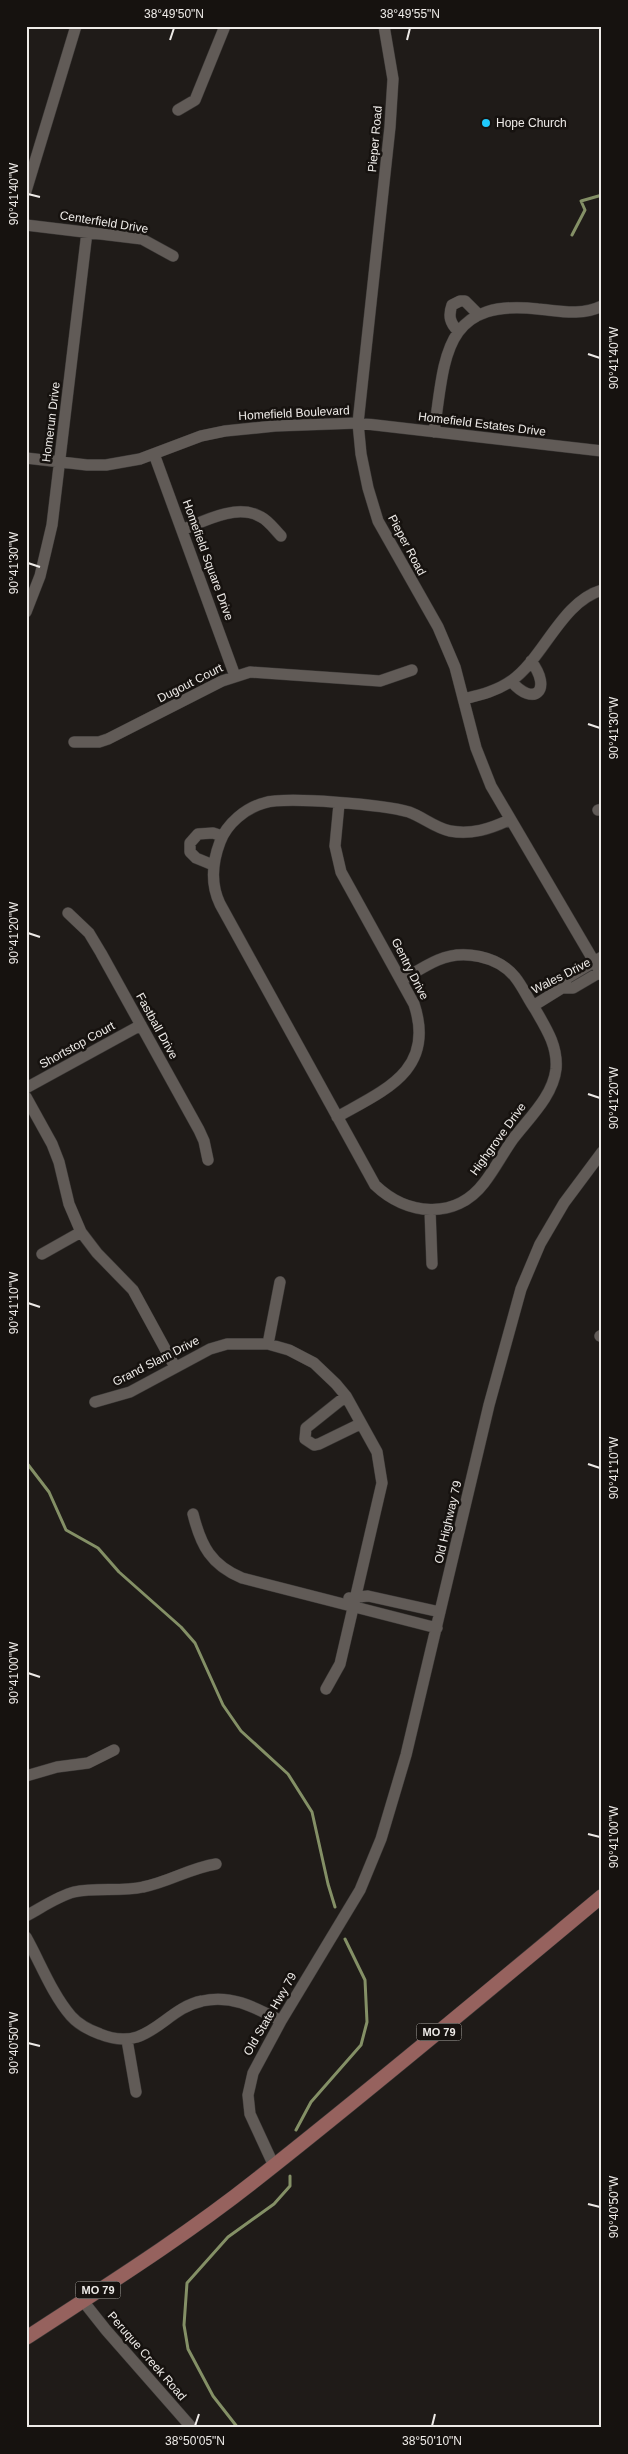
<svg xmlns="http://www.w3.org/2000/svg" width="628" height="2454" viewBox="0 0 628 2454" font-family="Helvetica,sans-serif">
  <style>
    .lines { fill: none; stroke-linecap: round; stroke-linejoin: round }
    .stream { stroke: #849066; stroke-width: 3 }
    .minor-casing { stroke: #3b3836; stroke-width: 12 }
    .major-casing { stroke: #3b3836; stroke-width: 15 }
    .minor { stroke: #615b57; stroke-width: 11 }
    .major { stroke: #96625e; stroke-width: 14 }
    .ticks { fill: none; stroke: #eeebe8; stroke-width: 2 }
    .poi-dot { fill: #1fc9fd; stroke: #16120f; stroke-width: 2 }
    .labels { text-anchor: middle; stroke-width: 5; stroke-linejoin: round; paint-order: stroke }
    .shield { fill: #16120f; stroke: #adaaa7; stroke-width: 1 }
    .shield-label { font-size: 11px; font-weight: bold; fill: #eeebe8 }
    .poi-label { font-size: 12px; fill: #eeebe8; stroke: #16120f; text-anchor: start }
    .street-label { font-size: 12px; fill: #eeebe8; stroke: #16120f }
    .neatline { fill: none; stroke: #eeebe8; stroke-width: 2 }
    .ticks-label { font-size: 12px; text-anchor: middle; fill: #eeebe8 }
  </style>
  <rect width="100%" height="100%" fill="#1f1b18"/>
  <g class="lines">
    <path class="stream" d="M572,235L585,210L581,201L602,195
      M26,1462L49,1492L66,1530L98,1548L119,1572L181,1627L195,1643L223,1705L241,1731L288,1774L312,1812L328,1884L335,1907
      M296,2130L311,2102L361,2045L367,2022L365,1980L345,1939
      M238,2428L213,2396L188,2349L184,2325L187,2283L228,2237L274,2204L290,2186V2176"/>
    <g class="minor-casing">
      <path id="minor" d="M384,26L393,79L390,127L358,423L361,454L368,488L378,521L438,627L455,667L476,748L491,786L602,975
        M178,110L195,100L225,26
        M26,191L76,26
        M26,225L142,239L173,256
        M458,331C450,323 448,316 452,305L460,301H465L479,315
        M434,432C445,358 442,298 538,309C560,311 581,316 602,306
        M154,454L235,676
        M26,458L87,465H106L140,459L201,436L225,431L275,426L358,423L602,451
        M182,530C204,521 237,503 261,517C269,521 275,530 281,536
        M26,612L40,576L52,525L87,232
        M511,681C534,708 553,690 531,661
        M464,699C480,695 497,691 511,681C544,658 561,602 602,590
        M74,742H99L108,739L222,681L250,672L380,681L412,670
        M598,810L602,809
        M213,865L196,858L190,852V843L198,834L213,833L222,836
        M68,913L89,933L101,953L199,1130L204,1141L208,1160
        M402,980C414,973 426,965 438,960C463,949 498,956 515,977C523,987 528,999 535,1009C546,1028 558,1046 556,1069C553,1096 529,1118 513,1139C503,1153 495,1169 484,1183C455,1221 406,1215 375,1185L220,904C210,883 212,863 220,842C227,823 246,808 264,803C287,796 385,805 409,812C423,817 435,828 450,831C471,835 490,829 509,820
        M562,988L567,978L602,957
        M533,1006L562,988H573L602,971
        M26,1088L141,1025
        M26,1097L52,1144L59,1162L69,1204L81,1232L97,1253L133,1290L175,1367
        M337,1117C385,1090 436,1070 414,1004L341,872L335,846L339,804
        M430,1210L432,1264
        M42,1254L81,1232
        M600,1336L602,1335
        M268,1344L280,1282
        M346,1396L306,1428L305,1439L314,1445L319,1444L360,1424
        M95,1402L130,1392L210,1349L227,1344H268L289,1350L314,1363L336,1384L346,1396L377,1452L382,1483L340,1664L326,1689
        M193,1514C201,1546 211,1565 242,1578L437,1628
        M349,1598L368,1596L440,1612
        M26,1776L57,1767L88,1763L114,1750
        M26,1916C41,1908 58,1896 74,1892C96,1887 121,1892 143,1887C169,1882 190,1868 216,1864
        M26,1937C40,1962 52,1994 71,2016C79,2025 89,2030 100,2034C149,2054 163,2009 202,2001C232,1994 256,2008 281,2021
        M127,2040L136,2092
        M274,2166L250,2114L248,2095L253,2073L281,2021L360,1890L381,1839L406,1755L489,1405L521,1289L540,1244L564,1203L602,1152
        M83,2301L106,2330L192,2428"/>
    </g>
    <g class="major-casing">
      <path id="major" d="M26,2338C104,2287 184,2237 257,2179C374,2087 488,1991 602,1896"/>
    </g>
    <use href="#minor" class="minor"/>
    <use href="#major" class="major"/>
  </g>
  <path class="ticks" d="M170,40L174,28M407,40L410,28M28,194L40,197M588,354L600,358M28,563L40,567M588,724L600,728M28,933L40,937M588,1094L600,1098M28,1303L40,1307M588,1464L600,1468M28,1673L40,1677M588,1834L600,1837M28,2043L40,2046M588,2204L600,2207M195,2426L199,2414M432,2426L435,2414"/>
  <circle class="poi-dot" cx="486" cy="123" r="5"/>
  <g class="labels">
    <g class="shield">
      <rect x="416.5" y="2023.5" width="45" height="17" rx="4"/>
      <rect x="75.5" y="2281.5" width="45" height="17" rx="4"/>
    </g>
    <g class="shield-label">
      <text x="439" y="2036">MO 79</text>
      <text x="98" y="2294">MO 79</text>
    </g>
    <g class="poi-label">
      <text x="496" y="127">Hope Church</text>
    </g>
    <g class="street-label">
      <text transform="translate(375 139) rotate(-85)" y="4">Pieper Road</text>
      <text transform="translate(104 222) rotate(9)" y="4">Centerfield Drive</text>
      <text transform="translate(294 413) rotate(-3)" y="4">Homefield Boulevard</text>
      <text transform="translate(51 422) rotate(-83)" y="4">Homerun Drive</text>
      <text transform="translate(482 424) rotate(7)" y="4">Homefield Estates Drive</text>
      <text transform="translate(407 545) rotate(62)" y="4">Pieper Road</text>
      <text transform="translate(208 560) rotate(70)" y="4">Homefield Square Drive</text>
      <text transform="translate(190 683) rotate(-27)" y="4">Dugout Court</text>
      <text transform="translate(410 969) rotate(63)" y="4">Gentry Drive</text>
      <text transform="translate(561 976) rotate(-27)" y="4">Wales Drive</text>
      <text transform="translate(157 1026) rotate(61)" y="4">Fastball Drive</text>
      <text transform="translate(77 1045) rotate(-29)" y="4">Shortstop Court</text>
      <text transform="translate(498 1139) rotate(-54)" y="4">Highgrove Drive</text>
      <text transform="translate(156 1361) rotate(-27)" y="4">Grand Slam Drive</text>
      <text transform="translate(448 1522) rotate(-77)" y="4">Old Highway 79</text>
      <text transform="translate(270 2014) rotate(-60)" y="4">Old State Hwy 79</text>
      <text transform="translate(147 2356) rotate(49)" y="4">Peruque Creek Road</text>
    </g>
  </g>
  <rect width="628" height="2454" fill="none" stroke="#16120f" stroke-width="55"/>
  <rect x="28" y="28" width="572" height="2398" class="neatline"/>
  <g class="ticks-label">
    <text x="174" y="18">38°49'50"N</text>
    <text x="410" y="18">38°49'55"N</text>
    <text transform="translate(14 194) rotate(-90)" y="4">90°41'40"W</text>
    <text transform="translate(614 358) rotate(-90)" y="4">90°41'40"W</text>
    <text transform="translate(14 563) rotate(-90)" y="4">90°41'30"W</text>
    <text transform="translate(614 728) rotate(-90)" y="4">90°41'30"W</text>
    <text transform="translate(14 933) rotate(-90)" y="4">90°41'20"W</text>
    <text transform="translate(614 1098) rotate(-90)" y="4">90°41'20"W</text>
    <text transform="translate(14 1303) rotate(-90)" y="4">90°41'10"W</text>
    <text transform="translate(614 1468) rotate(-90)" y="4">90°41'10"W</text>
    <text transform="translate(14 1673) rotate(-90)" y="4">90°41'00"W</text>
    <text transform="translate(614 1837) rotate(-90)" y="4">90°41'00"W</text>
    <text transform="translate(14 2043) rotate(-90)" y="4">90°40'50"W</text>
    <text transform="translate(614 2207) rotate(-90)" y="4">90°40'50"W</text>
    <text x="195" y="2445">38°50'05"N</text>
    <text x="432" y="2445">38°50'10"N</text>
  </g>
</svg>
